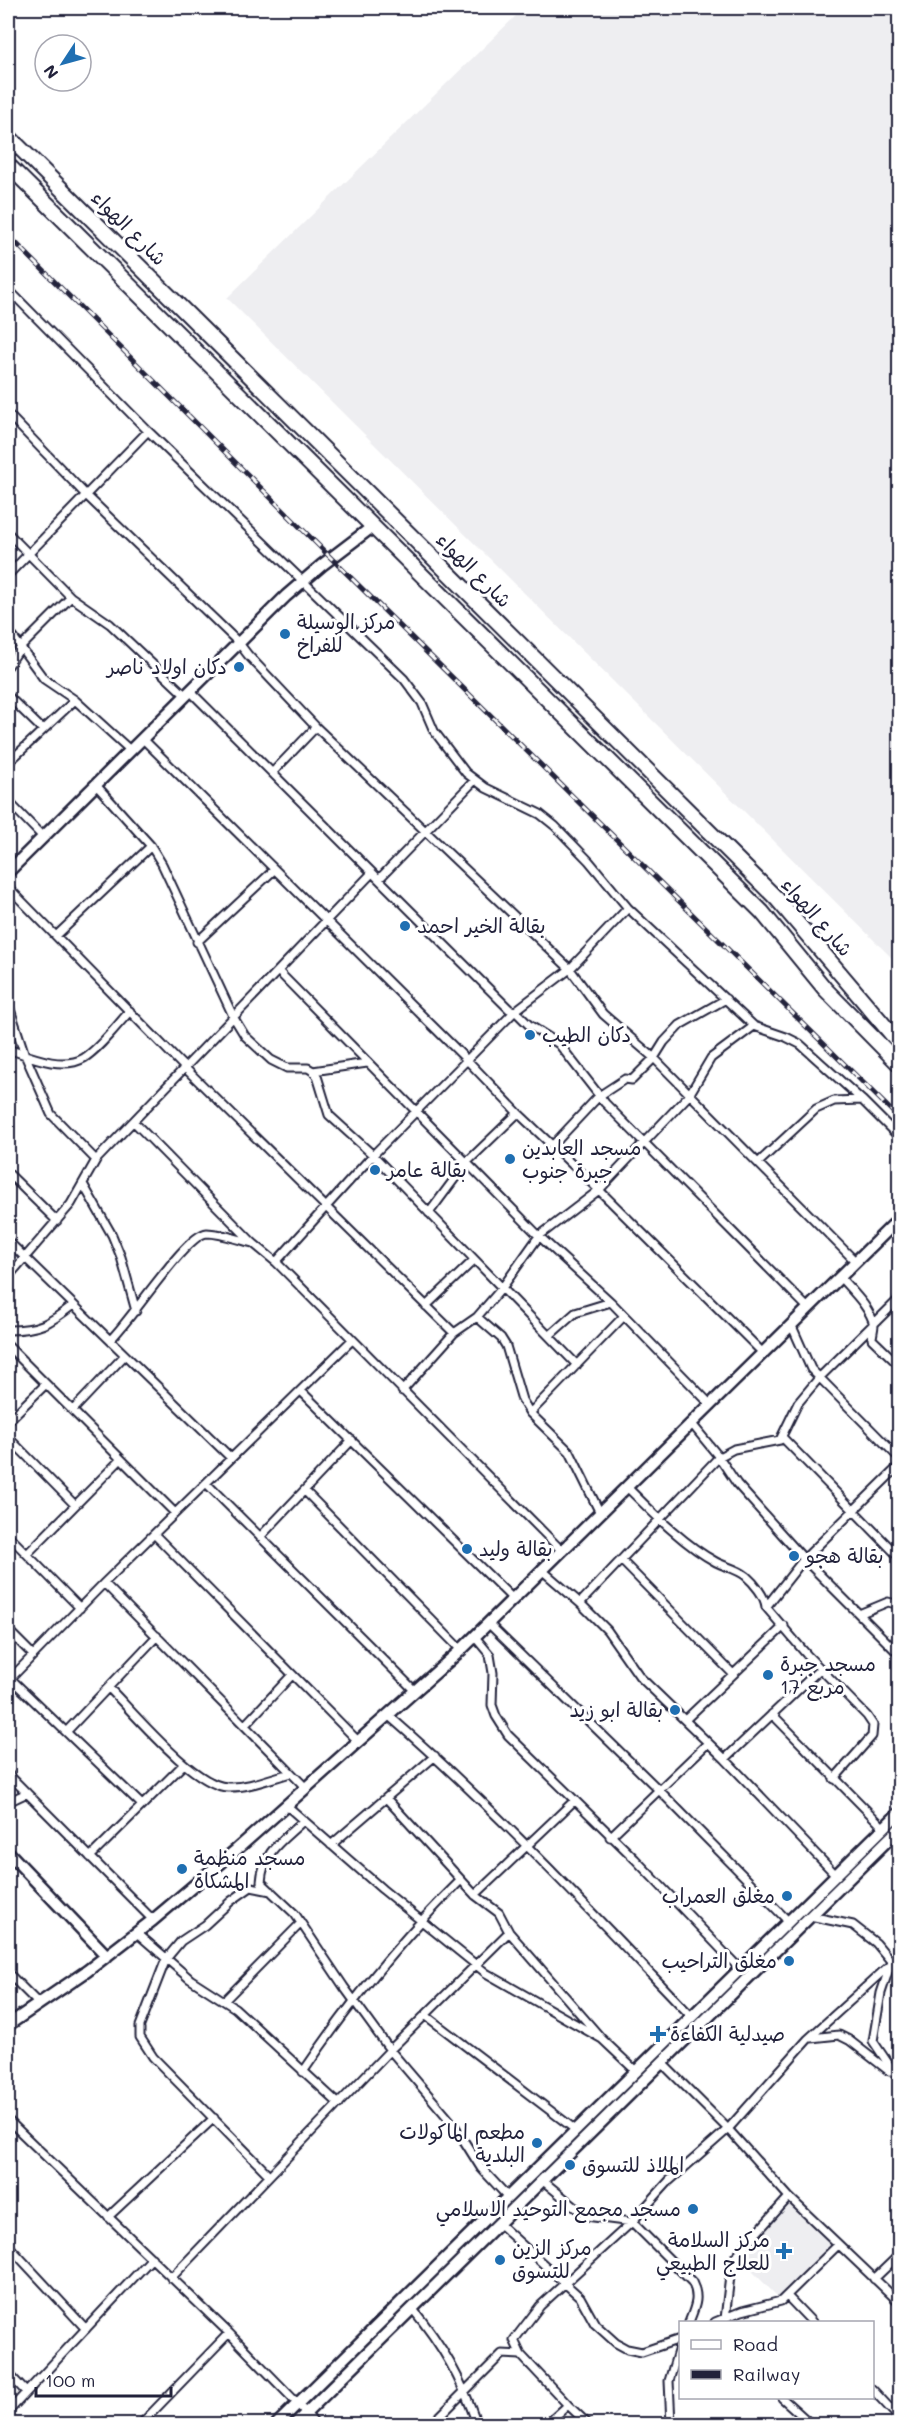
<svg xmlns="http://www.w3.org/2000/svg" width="907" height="2432" viewBox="0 0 907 2432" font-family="Mali,'Playpen Sans Arabic',sans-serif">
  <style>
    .built { fill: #eeeef1 }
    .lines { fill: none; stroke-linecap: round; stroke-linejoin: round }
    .street-casing { stroke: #22223b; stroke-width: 11 }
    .secondary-casing { stroke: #22223b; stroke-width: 15 }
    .highway-casing { stroke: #22223b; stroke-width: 18 }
    .street { stroke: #fff; stroke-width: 7 }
    .secondary { stroke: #fff; stroke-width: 10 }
    .highway { stroke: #fff; stroke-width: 14 }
    .rail-casing { stroke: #22223b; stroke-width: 5 }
    .rail { stroke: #fff; stroke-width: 3; stroke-dasharray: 9; stroke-linecap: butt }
    .poi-dot { fill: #1f6fb2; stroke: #fff; stroke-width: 2 }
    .labels { text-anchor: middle; stroke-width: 6; stroke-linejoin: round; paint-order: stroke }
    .street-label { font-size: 20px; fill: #22223b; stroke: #fff }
    .poi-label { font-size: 20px; fill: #22223b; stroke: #fff; text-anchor: start }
  </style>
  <rect width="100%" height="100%" fill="#fff"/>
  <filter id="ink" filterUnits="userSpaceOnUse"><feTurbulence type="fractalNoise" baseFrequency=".0167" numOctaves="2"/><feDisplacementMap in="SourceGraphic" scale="12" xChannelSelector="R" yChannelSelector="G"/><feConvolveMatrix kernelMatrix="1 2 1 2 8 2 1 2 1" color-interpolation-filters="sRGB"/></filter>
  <g filter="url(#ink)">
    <path class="built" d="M524,8H899V965L227,298Z
      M792,2203L830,2244L779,2298L739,2258Z"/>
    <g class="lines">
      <g class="street-casing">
        <path id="street" d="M8,289L148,431L404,679L422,703L434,731L466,773L486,788L540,814L555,826L589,861L628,908L754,1026L786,1037L800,1044L862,1100L900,1138
          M8,414L86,495L238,642L248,655L316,727L570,969L603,1014L654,1058L856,1262
          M8,533L71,597L110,624L185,695
          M8,575L148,431
          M8,630L44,679L75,700L130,750
          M8,666L20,648L71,597
          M190,691L509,1009L515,1011L529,1025L559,1044L605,1103L808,1308
          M8,696L43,730
          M142,738L467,1060L518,1113L599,1190L763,1353
          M8,763L75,700
          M272,773L316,727
          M96,785L151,846L162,864L234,1018L245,1036L271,1060L287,1068H308L313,1071L317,1076L329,1115L373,1155L577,1365
          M8,801L43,837
          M379,879L474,781
          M8,887L186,1069L454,1333
          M56,936L151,846
          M197,942L274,870
          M278,971L539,1236L611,1302L711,1405
          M8,1003L25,1055L51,1114L96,1160
          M8,1049C29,1056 62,1071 84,1058C100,1048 117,1025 130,1011
          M313,1071L367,1063
          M134,1122L253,1243L276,1262L562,1551
          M552,1146L599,1096L625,1079L632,1080L654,1058L664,1042L680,1025L726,999
          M758,1163L816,1109L834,1101L861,1100
          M8,1173L57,1221
          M83,1184L112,1235L121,1257L136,1311
          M429,1213L467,1162L518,1113
          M8,1241L231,1458
          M276,1262L373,1155L467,1060L515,1011L570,969L628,908
          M8,1277L71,1204L96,1160L372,873
          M840,1277C851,1290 870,1307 874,1325C874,1329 872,1335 872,1339L900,1366
          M426,1306L474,1260
          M477,1317L501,1338L506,1346L522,1400L530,1413L570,1452L600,1513
          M791,1324L811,1369L900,1459
          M8,1330C39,1330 49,1324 73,1305
          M549,1336L575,1313L611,1302
          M110,1340C130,1322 186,1234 207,1233C221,1233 239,1240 253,1243
          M8,1346L175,1513
          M301,1391L514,1600
          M402,1391L454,1333L477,1317L502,1288L539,1236L599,1190L689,1095L711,1058L754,1026
          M73,1410L125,1355
          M530,1413L624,1316
          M8,1421L45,1385
          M692,1424L719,1457L737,1484L804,1559L900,1655
          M8,1437L75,1505
          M782,1437L900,1558
          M206,1483L415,1691
          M627,1487C652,1512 685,1546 716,1562C726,1567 737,1569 746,1576C754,1583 765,1596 766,1607L807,1655L867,1716L873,1725L872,1736L834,1779
          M305,1491L461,1650
          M154,1534L358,1741
          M8,1535L80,1608
          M260,1537L352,1440
          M27,1554L121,1459
          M621,1560L733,1674
          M543,1571L580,1603L607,1630L640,1677L725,1759L836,1875
          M104,1583L306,1788
          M580,1603L719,1457L734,1449L780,1440L798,1403L819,1378L900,1298
          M766,1607L804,1559L900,1465
          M859,1614L888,1602L900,1605
          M489,1624L659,1790L789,1922
          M8,1630L33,1655
          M475,1637L490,1655L493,1673L492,1705L496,1716L508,1735L635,1859L740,1969
          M10,1678L142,1805
          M8,1681L104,1583L352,1340
          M109,1688C133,1712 195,1787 228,1787C248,1788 271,1778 291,1773
          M772,1714L884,1828
          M388,1715C496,1809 593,1914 692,2017
          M685,1720L784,1626
          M245,1725L292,1675
          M66,1732L157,1636
          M725,1759L820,1669
          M8,1774L153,1920
          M386,1798L475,1895L499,1913L509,1932L602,2039L637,2072
          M8,1802L27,1793
          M286,1805L382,1889L486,1973L602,2039
          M303,1821C282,1841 263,1851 261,1882L295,1914L344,1987L390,2050L454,2125L481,2168L508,2197
          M610,1837L708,1743
          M331,1845L435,1756
          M90,1857L184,1764
          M475,1895L575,1800
          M810,1916L853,1925L876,1943L900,1972
          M137,1933L190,1979L235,2008L339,2104
          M890,1966L881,1993L873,2041L900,2081
          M8,1973L39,2004
          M225,2000L301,1923
          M425,2015L577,2131
          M811,2038L839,2035L849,2040L889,2071
          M661,2062L728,2129L789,2197L900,2303
          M303,2072C349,2004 403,1937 461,1880
          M8,2120L229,2333L298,2404L315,2424
          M269,2175L153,2057L140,2037V2026L166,1959L181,1941L205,1925L231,1901L251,1887L271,1891
          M542,2180L586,2216L632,2222L692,2282C700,2297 695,2307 689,2322
          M108,2217L214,2118
          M498,2223L580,2297L595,2324L616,2343L627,2349L642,2352L680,2339
          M8,2245L86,2329
          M171,2278L390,2050L509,1932
          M874,2279L900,2254
          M788,2297L812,2322
          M412,2308C443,2346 461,2378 477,2424
          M725,2319L730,2276L735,2257L789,2197
          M715,2322L742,2311L781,2301L838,2245
          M8,2373L26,2392
          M872,2389L900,2419
          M782,2398L811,2424
          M568,2405L588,2424
          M8,2412L152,2258
          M141,2424L229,2333
          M432,2424L502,2354L521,2355
          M547,2424L568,2405L521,2355L514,2340L540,2306L632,2222L669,2181L728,2129L808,2039L891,1964
          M671,2424L669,2381L680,2344"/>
      </g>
      <g class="secondary-casing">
        <path id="secondary" d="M8,872L286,596L322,565L372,527
          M8,1852L107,1956
          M8,2025L87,1971L153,1920L236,1850L461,1650L900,1218
          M277,2424L900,1812
          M295,2424L900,1828"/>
      </g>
      <g class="highway-casing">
        <path id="highway" d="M8,136L777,899L900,1044
          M8,165L762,912L825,989L900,1065"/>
      </g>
      <use href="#street" class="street"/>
      <use href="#secondary" class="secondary"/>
      <use href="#highway" class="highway"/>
      <g class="rail-casing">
        <path id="rail" d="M8,235L331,558L900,1119"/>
      </g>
      <use href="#rail" class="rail"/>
    </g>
  </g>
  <g class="poi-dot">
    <circle cx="285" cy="634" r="6"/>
    <circle cx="239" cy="667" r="6"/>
    <circle cx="405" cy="926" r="6"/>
    <circle cx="530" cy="1035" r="6"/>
    <circle cx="510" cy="1159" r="6"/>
    <circle cx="375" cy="1170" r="6"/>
    <circle cx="467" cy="1549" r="6"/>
    <circle cx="794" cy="1556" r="6"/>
    <circle cx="768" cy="1675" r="6"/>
    <circle cx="675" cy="1710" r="6"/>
    <circle cx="182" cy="1869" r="6"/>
    <circle cx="787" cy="1896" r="6"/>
    <circle cx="789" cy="1961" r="6"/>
    <path d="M655 2025h6v6h6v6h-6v6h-6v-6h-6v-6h6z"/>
    <circle cx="537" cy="2143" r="6"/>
    <circle cx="570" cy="2165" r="6"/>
    <circle cx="693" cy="2209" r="6"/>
    <path d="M781 2242h6v6h6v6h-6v6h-6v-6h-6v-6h6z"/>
    <circle cx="500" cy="2260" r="6"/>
  </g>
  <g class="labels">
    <g class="street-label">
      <text transform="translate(129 228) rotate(45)" y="7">شارع الهواء</text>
      <text transform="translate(474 570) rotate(45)" y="7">شارع الهواء</text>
      <text transform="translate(817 917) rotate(49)" y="7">شارع الهواء</text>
    </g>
    <g class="poi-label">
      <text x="297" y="629">مركز الوسيلة<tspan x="297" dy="23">للفراخ</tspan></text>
      <text x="227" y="674" text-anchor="end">دكان اولاد ناصر</text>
      <text x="417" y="933">بقالة الخير احمد</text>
      <text x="542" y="1042">دكان الطيب</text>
      <text x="522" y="1155">مسجد العابدين<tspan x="522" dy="23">جبرة جنوب</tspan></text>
      <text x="387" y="1177">بقالة عامر</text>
      <text x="479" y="1556">بقالة وليد</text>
      <text x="806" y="1563">بقالة هجو</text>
      <text x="780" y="1671">مسجد جبرة<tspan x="780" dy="23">مربع 17</tspan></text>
      <text x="663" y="1717" text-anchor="end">بقالة ابو زيد</text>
      <text x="194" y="1865">مسجد منظمة<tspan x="194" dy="23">المشكاة</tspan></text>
      <text x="775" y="1903" text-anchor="end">مغلق العمراب</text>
      <text x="777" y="1968" text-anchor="end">مغلق التراحيب</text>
      <text x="670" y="2041">صيدلية الكفاءة</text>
      <text x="525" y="2139" text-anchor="end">مطعم الماكولات<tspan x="525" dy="23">البلدية</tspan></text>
      <text x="582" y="2172">الملاذ للتسوق</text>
      <text x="681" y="2216" text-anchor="end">مسجد مجمع التوحيد الاسلامي</text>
      <text x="770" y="2247" text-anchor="end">مركز السلامة<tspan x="770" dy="23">للعلاج الطبيعي</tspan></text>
      <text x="512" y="2255">مركز الزين<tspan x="512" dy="23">للتسوق</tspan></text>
    </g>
  </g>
  <rect width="907" height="2432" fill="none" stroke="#fff" stroke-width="30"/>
  <rect x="15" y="15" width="877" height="2402" fill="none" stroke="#22223b" stroke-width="2" filter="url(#ink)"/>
  <rect x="679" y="2321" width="195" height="78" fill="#ffffff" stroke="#a7a7b1" stroke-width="1.5"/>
  <rect x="691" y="2340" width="30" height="9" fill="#ffffff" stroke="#a7a7b1" stroke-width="1.5"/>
  <text x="733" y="2351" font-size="18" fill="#22223b">Road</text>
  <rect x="691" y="2370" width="30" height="9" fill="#22223b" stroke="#a7a7b1" stroke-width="1.5"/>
  <text x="733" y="2381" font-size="18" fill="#22223b">Railway</text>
  <g transform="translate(63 63) rotate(234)"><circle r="28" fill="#ffffff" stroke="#a7a7b1" stroke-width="1.5"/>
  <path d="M0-4.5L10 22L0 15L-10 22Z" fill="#1f6fb2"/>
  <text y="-9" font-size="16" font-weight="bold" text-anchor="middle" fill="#22223b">N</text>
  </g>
  <path d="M36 2387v9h135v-9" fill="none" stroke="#22223b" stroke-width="3"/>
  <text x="45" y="2387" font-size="18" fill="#22223b" stroke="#ffffff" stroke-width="4.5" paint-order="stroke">100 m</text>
</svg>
